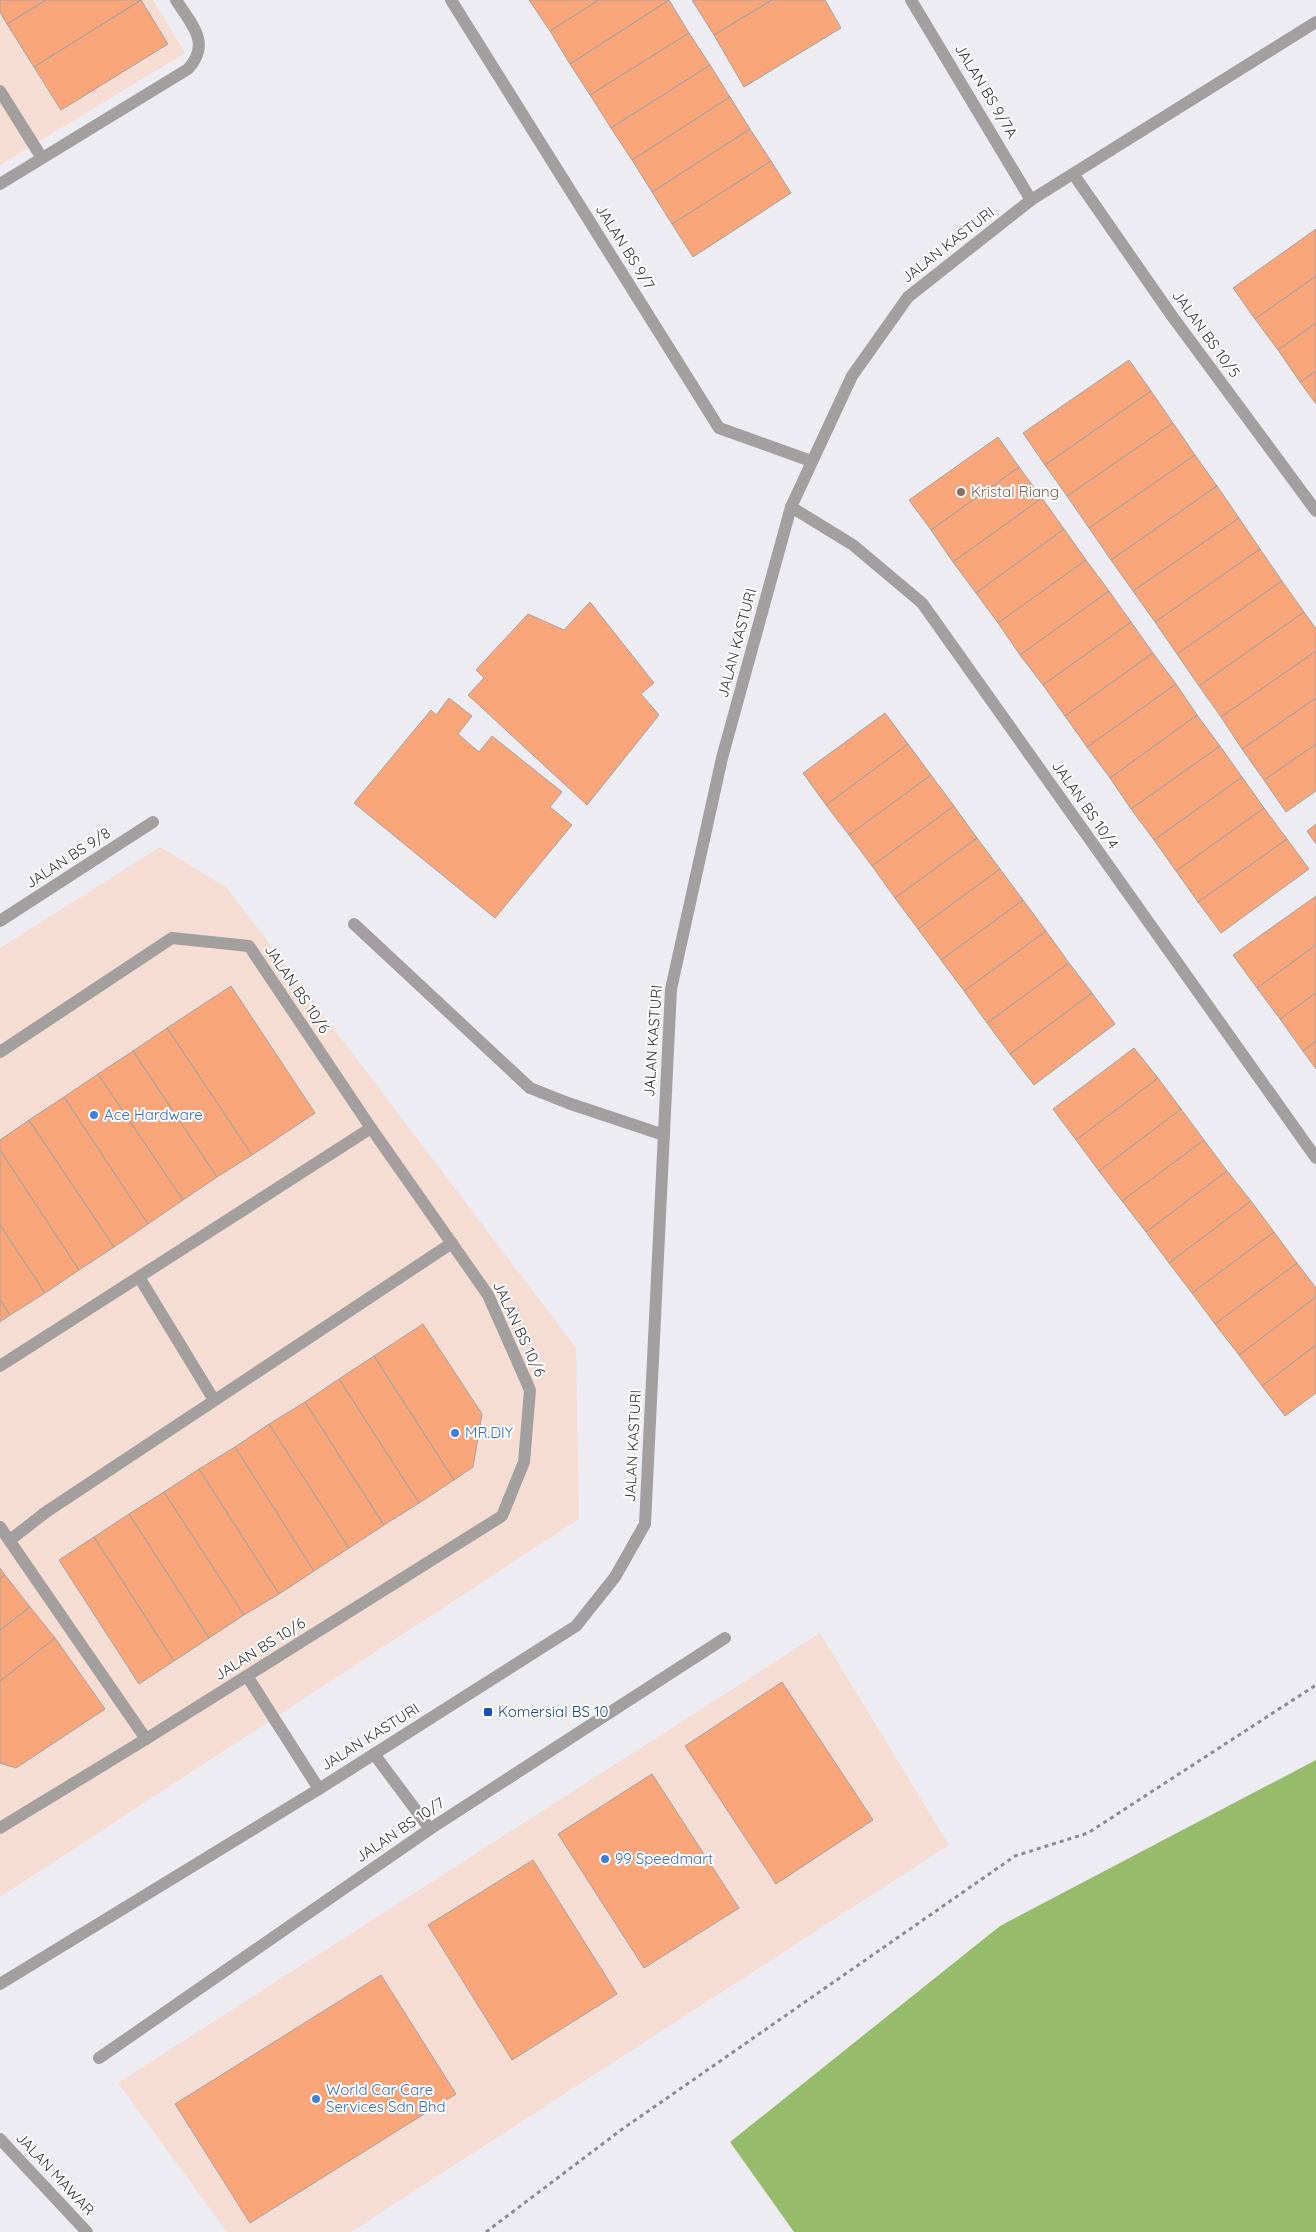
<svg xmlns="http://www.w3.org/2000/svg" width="1316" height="2232" viewBox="0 0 1316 2232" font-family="Quicksand,sans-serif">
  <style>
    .commercial { fill: #f5ddd3 }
    .forest { fill: #95bb6b }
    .building { fill: #f8a579; stroke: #a7a19f }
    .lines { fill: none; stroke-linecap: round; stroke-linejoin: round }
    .path { stroke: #8b8b8f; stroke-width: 3; stroke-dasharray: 4 4; stroke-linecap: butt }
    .service { stroke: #a29f9e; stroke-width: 12 }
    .minor { stroke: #a29f9e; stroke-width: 12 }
    .tertiary { stroke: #a29f9e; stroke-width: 12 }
    .education-dot { fill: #8d6e63; stroke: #fff; stroke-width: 2 }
    .shop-dot { fill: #3f7fe0; stroke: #fff; stroke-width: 2 }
    .transit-dot { fill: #1a4fb4; stroke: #fff; stroke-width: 2 }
    .labels { text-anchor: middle; stroke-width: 4; stroke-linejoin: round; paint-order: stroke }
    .street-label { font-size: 15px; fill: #333335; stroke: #fff }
    .education-label { font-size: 15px; fill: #785e54; stroke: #fff; text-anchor: start }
    .shop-label { font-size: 15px; fill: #366cbe; stroke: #fff; text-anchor: start }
    .transit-label { font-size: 15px; fill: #164399; stroke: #fff; text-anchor: start }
  </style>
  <rect width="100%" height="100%" fill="#ececf2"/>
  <path class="commercial" d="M0,0H153L185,53L0,165Z
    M160,847L227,888L576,1348L579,1519L0,1897V948Z
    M820,1633L949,1845L351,2232H227L118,2083Z"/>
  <path class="forest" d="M1316,1760V2232H794L730,2142L1000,1926Z"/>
  <path class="building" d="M0,0H46L7,24L0,12Z
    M46,0H141L34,67L7,24Z
    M141,0L168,44L61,110L34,67Z
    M529,0H599L550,31Z
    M599,0H669L570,64L550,31Z
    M669,0L689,33L590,95L570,64Z
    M692,0H772L714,35Z
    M772,0H825L841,28L744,87L714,35Z
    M689,33L710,65L611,128L590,95Z
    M710,65L730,97L632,160L611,128Z
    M730,97L750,129L652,192L632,160Z
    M750,129L771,161L672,224L652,192Z
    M771,161L791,193L693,257L672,224Z
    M1316,229V276L1255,319L1233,288Z
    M1316,276V323L1278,350L1255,319Z
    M1316,323V371L1300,382L1278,350Z
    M1129,360L1151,391L1045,465L1023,433Z
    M1316,371V404L1300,382Z
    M1151,391L1173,423L1067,496L1045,465Z
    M1173,423L1195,455L1089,528L1067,496Z
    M998,437L1019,467L931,530L909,500Z
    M1195,455L1217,486L1111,560L1089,528Z
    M1019,467L1042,498L953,562L931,530Z
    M1217,486L1239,518L1133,591L1111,560Z
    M1042,498L1064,529L976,593L953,562Z
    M1239,518L1260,549L1155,622L1133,591Z
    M1064,529L1086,560L998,623L976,593Z
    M1260,549L1282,581L1177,654L1155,622Z
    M1086,560L1109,591L1020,655L998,623Z
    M1282,581L1304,612L1199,686L1177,654Z
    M1109,591L1131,622L1043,685L1020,655Z
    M590,602L654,683L641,694L659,715L587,805L468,695L484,678L476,670L528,614L564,630Z
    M1304,612L1316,629V651L1221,717L1199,686Z
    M1131,622L1153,653L1065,716L1043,685Z
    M1316,651V698L1242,749L1221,717Z
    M1153,653L1176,684L1087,747L1065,716Z
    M1176,684L1197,715L1110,778L1087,747Z
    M449,698L472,716L458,734L479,752L492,736L562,792L550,807L572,825L495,918L354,803L431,710L436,715Z
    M1316,698V744L1264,780L1242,749Z
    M885,713L908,744L826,805L803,773Z
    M1197,715L1220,746L1131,809L1110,778Z
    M908,744L931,775L849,835L826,805Z
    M1316,744V791L1286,812L1264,780Z
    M1220,746L1242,777L1154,840L1131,809Z
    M931,775L954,806L872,866L849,835Z
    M1242,777L1264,808L1176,871L1154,840Z
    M954,806L977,838L895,898L872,866Z
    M1264,808L1287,839L1198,902L1176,871Z
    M1316,824V844L1307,831Z
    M977,838L1000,869L918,929L895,898Z
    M1287,839L1309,869L1221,933L1198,902Z
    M1000,869L1023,900L941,960L918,929Z
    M1316,896V945L1257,988L1233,955Z
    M1023,900L1046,931L964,991L941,960Z
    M1046,931L1069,963L987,1023L964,991Z
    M1316,945V993L1280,1019L1257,988Z
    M1069,963L1092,993L1010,1054L987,1023Z
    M231,986L315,1113L252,1155L167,1028Z
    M1092,993L1115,1024L1034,1085L1010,1054Z
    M1316,993V1041L1303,1051L1280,1019Z
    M167,1028L252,1155L217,1177L133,1051Z
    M1316,1041V1069L1303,1051Z
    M1134,1048L1158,1078L1076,1140L1053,1109Z
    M133,1051L217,1177L183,1200L98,1074Z
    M98,1074L183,1200L148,1224L64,1097Z
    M1158,1078L1181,1109L1099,1171L1076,1140Z
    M64,1097L148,1224L114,1247L29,1120Z
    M1181,1109L1204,1140L1122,1201L1099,1171Z
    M29,1120L114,1247L79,1270L0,1150V1140Z
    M1204,1140L1227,1171L1146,1232L1122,1201Z
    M0,1150L79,1270L45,1293L0,1225Z
    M1227,1171L1251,1201L1169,1263L1146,1232Z
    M1251,1201L1274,1232L1192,1293L1169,1263Z
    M0,1225L45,1293L10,1315L0,1300Z
    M1274,1232L1297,1263L1215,1324L1192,1293Z
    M1297,1263L1316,1288V1297L1239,1355L1215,1324Z
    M1316,1297V1345L1262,1386L1239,1355Z
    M0,1300L10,1315L0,1322Z
    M423,1324L482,1414L473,1467L454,1480L374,1356Z
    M1316,1345V1393L1285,1416L1262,1386Z
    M374,1356L454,1480L419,1503L339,1379Z
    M339,1379L419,1503L384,1525L305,1402Z
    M305,1402L384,1525L349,1548L269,1424Z
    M269,1424L349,1548L314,1571L235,1447Z
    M235,1447L314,1571L279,1594L199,1469Z
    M199,1469L279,1594L244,1615L164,1492Z
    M164,1492L244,1615L209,1638L129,1514Z
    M129,1514L209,1638L174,1661L94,1537Z
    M94,1537L174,1661L139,1684L59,1560Z
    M0,1568L5,1575L0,1579Z
    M5,1575L30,1607L0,1630V1579Z
    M30,1607L55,1638L0,1681V1630Z
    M55,1638L105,1709L16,1768L0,1763V1681Z
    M782,1682L873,1820L776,1884L685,1746Z
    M652,1774L739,1908L644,1968L558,1834Z
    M533,1860L617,1994L512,2060L428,1925Z
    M381,1975L456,2094L250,2223L175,2104Z"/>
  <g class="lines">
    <path class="path" d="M486,2232L621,2130L1015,1856L1088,1833L1316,1685"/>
    <path class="service" d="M451,0L719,428L811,461
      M0,91L42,158
      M0,184L188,69C212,43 191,24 176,0
      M354,924L530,1088L568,1103L664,1135
      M139,1277L214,1400
      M0,1366L371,1128
      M0,1527L146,1739
      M10,1540L46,1512L452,1243
      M0,2139L87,2232"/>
    <path class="minor" d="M911,0L1031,200
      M1074,175L1172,316L1316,511
      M791,507L853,545L922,603L1316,1158
      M0,921L153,822
      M0,1052L172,938L249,946L371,1128L488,1295L530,1390L524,1462L502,1516L146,1739L0,1828
      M247,1676L319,1789
      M374,1754L430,1829
      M99,2058L430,1829L725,1638"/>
    <path class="tertiary" d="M0,1984L319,1789L576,1626L615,1577L645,1524L671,989L722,758L791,507L852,376L908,297L1031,200L1316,22"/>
  </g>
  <circle class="education-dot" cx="961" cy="492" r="5"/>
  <g class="shop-dot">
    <circle cx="94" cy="1115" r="5"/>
    <circle cx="455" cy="1433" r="5"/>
    <circle cx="605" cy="1859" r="5"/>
    <circle cx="316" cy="2099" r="5"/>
  </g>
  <rect class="transit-dot" x="483" y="1707" width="10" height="10" rx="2.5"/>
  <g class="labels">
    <g class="street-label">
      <text transform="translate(986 91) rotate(59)" y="5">JALAN BS 9/7A</text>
      <text transform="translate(948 245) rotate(-38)" y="5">JALAN KASTURI</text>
      <text transform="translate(625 247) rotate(58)" y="5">JALAN BS 9/7</text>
      <text transform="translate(1206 334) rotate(54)" y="5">JALAN BS 10/5</text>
      <text transform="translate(737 643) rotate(-75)" y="5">JALAN KASTURI</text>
      <text transform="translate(1085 805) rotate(55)" y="5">JALAN BS 10/4</text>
      <text transform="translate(68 858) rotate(-33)" y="5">JALAN BS 9/8</text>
      <text transform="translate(297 989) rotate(56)" y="5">JALAN BS 10/6</text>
      <text transform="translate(653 1041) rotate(-86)" y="5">JALAN KASTURI</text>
      <text transform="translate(519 1329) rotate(65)" y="5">JALAN BS 10/6</text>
      <text transform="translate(633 1446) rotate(-87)" y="5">JALAN KASTURI</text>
      <text transform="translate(260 1649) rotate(-32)" y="5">JALAN BS 10/6</text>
      <text transform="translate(370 1737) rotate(-32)" y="5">JALAN KASTURI</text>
      <text transform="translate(400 1830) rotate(-34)" y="5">JALAN BS 10/7</text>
      <text transform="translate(55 2174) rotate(47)" y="5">JALAN MAWAR</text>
    </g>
    <g class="education-label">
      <text x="971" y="497">Kristal Riang</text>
    </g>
    <g class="shop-label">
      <text x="104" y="1120">Ace Hardware</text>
      <text x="465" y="1438">MR.DIY</text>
      <text x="615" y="1864">99 Speedmart</text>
      <text x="326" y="2095">World Car Care<tspan x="326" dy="17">Services Sdn Bhd</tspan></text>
    </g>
    <g class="transit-label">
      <text x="498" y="1717">Komersial BS 10</text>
    </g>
  </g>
</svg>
